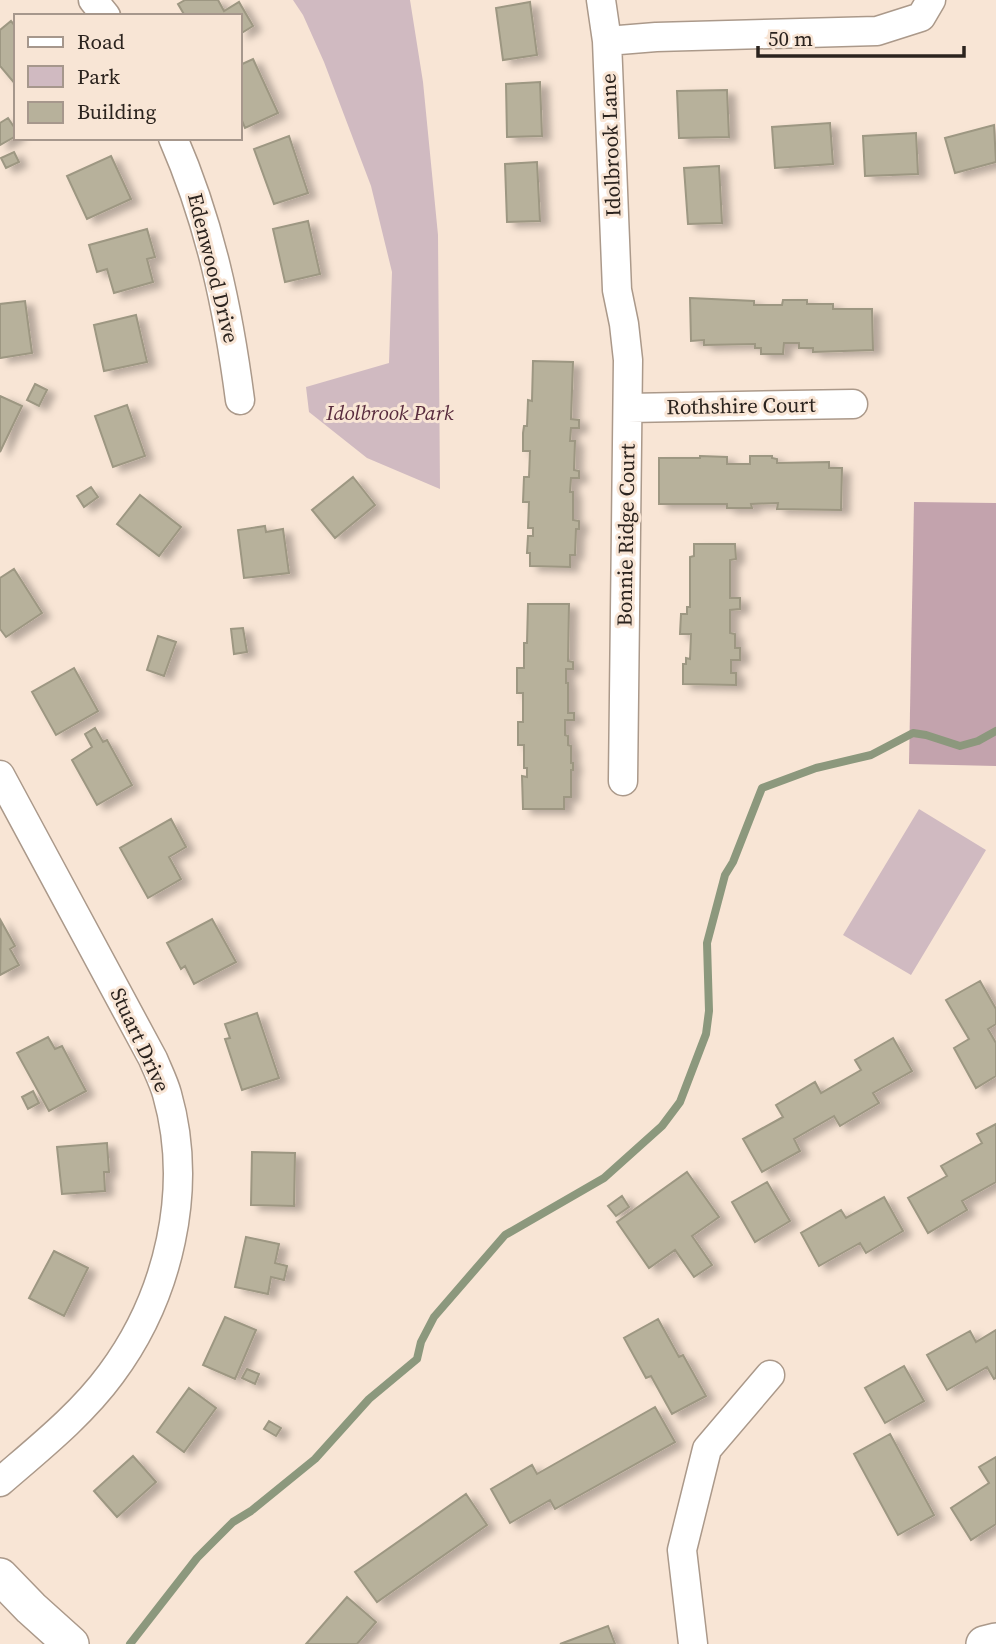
<svg xmlns="http://www.w3.org/2000/svg" width="996" height="1644" viewBox="0 0 996 1644" font-family="'Source Serif 4',serif">
  <style>
    .green { fill: #d0bac1 }
    .forest { fill: #c3a3ad }
    .lines { fill: none; stroke-linecap: round; stroke-linejoin: round }
    .stream { stroke: #8c987d; stroke-width: 8 }
    .building { fill: #b7b19b; stroke: #9d9782; stroke-width: 2; filter: url(#shadow) }
    .minor-casing { stroke: #ab998a; stroke-width: 31 }
    .tertiary-casing { stroke: #ab998a; stroke-width: 38 }
    .minor { stroke: #fff; stroke-width: 28 }
    .tertiary { stroke: #fff; stroke-width: 35 }
    .labels { text-anchor: middle; stroke-width: 6; stroke-linejoin: round; paint-order: stroke }
    .street-label { font-size: 21px; fill: #2b231e; stroke: #f8e5d5 }
    .park-label { font-size: 21px; font-style: italic; fill: #582b3d; stroke: #f8e5d5 }
  </style>
  <defs>
    <filter id="shadow"><feDropShadow dx="8" dy="4.5" stdDeviation="3.5" flood-color="#0004"/></filter>
  </defs>
  <rect width="100%" height="100%" fill="#f8e5d5"/>
  <path class="green" d="M293,0H410L423,82L438,235L440,489L367,458L309,412L306,387L389,363L392,272L371,186L324,62L303,15Z
    M919,809L986,850L911,975L843,935Z"/>
  <path class="forest" d="M914,502L996,503V766L909,764Z"/>
  <g class="lines">
    <path class="stream" d="M130,1644L197,1558L233,1522L251,1511L315,1459L369,1399L417,1359L421,1342L434,1317L505,1235L604,1178L662,1126L680,1102L706,1034L709,1011L707,943L725,875L733,862L762,788L816,768L871,755L913,733L926,735L960,746L978,741L996,731"/>
  </g>
  <path class="building" d="M185,0H218L224,11L239,2L253,26L240,34V16H185L178,4Z
    M530,2L537,55L503,60L496,8Z
    M11,21L16,27V85L0,66V30Z
    M253,59L278,113L245,128L240,116V65Z
    M540,82L542,136L507,137L506,84Z
    M727,90L729,137L679,138L677,91Z
    M8,118L16,130V136L0,145V123Z
    M830,123L833,164L775,168L772,127Z
    M994,125L996,162L955,173L945,138Z
    M916,133L918,174L865,176L863,136Z
    M289,136L308,193L274,204L254,149Z
    M14,152L19,162L6,168L1,158Z
    M111,156L131,199L87,219L67,176Z
    M537,162L540,221L507,222L505,164Z
    M719,166L722,223L688,224L684,168Z
    M308,221L320,274L285,282L273,229Z
    M147,229L155,257L147,259L153,282L114,293L107,269L97,272L89,245Z
    M690,298L754,301V305H782L783,300H807V304H833V309H872L873,350L813,352V348H799V343H784L783,354H761V348H755V344L704,345V340L691,341Z
    M25,301L32,353L0,358V304Z
    M136,315L147,362L104,371L94,325Z
    M533,361L573,362L571,419L579,420V428H571L570,441H575L574,470L579,471V478H571L570,492H573V520L579,521V529H576L575,555H570V567L530,566V553H527L528,536H533V528H528L529,502H523L524,477H529L530,451H523V433L524,426H527L528,400L532,401Z
    M35,384L47,390L39,406L27,400Z
    M0,396L22,406L0,452Z
    M127,405L145,456L113,467L95,416Z
    M700,456L727,457V464H750V456H772V458L777,459V463L829,462V468H842L841,510L777,509L778,503L751,504L752,508H727V504H659V458H700Z
    M353,477L375,505L335,538L312,510Z
    M91,487L98,497L84,507L77,496Z
    M140,495L181,527L159,556L117,524Z
    M265,526L266,532L283,529L289,573L244,578L238,530Z
    M694,544H735L736,559L730,560V598H740V609L730,610V633L735,634V648H740V660H731V673H736V685L683,684V664H686V658L690,659L691,634H680L681,614H687V607H690V557L694,556Z
    M14,569L42,613L6,637L0,629V578Z
    M528,604H569L568,661L573,662V669H566V683H568V713H574V720H565V735L568,736V745L571,746V763H573V770H571V797H564V809H523L522,776L527,777V768H524V745H518V722H523V693H517V668H524V643H527Z
    M243,628L247,652L234,654L231,629Z
    M158,636L176,642L164,676L147,670Z
    M74,668L98,711L56,735L32,692Z
    M95,728L103,742L107,740L132,785L97,805L72,760L92,747L85,734Z
    M171,819L186,847L169,857L181,879L148,898L120,848Z
    M212,919L236,962L194,984L185,966L181,969L167,943Z
    M1,921L15,946L10,949L19,965L0,975Z
    M980,981L996,1009V1024L988,1029L996,1043V1076L976,1088L954,1048L969,1039L946,1000Z
    M257,1013L279,1078L242,1090L225,1039L230,1038L225,1024Z
    M48,1037L55,1049L62,1046L86,1091L49,1111L17,1053Z
    M893,1038L912,1071L873,1093L879,1103L840,1126L834,1116L794,1139L800,1151L762,1172L743,1139L783,1117L776,1105L815,1082L821,1093L861,1070L855,1060Z
    M33,1091L39,1103L28,1109L22,1097Z
    M996,1124V1182L962,1201L967,1210L928,1233L908,1198L947,1176L941,1166L982,1143L977,1134Z
    M107,1143L109,1172H104L105,1191L62,1194L57,1147Z
    M252,1152L295,1153L294,1206L251,1205Z
    M687,1172L719,1217L692,1236L712,1265L694,1277L675,1250L649,1268L617,1222Z
    M767,1182L790,1221L755,1242L732,1202Z
    M622,1196L629,1207L616,1216L608,1206Z
    M884,1197L903,1231L866,1253L860,1243L819,1266L801,1233L841,1210L846,1218Z
    M246,1237L279,1244L275,1263L287,1266L284,1280L271,1277L268,1294L235,1287Z
    M54,1251L88,1268L64,1316L29,1298Z
    M225,1317L256,1330L235,1379L203,1365Z
    M658,1319L679,1357L683,1355L706,1396L672,1414L651,1376L646,1378L624,1338Z
    M996,1330V1378L994,1379L987,1367L947,1390L927,1355L970,1331L976,1342Z
    M904,1366L924,1401L885,1423L865,1388Z
    M247,1369L259,1374L255,1384L242,1378Z
    M189,1388L216,1408L184,1452L157,1432Z
    M655,1407L675,1442L555,1509L550,1500L510,1523L491,1489L532,1465L537,1474Z
    M269,1421L281,1428L276,1436L264,1429Z
    M890,1434L934,1515L898,1535L854,1454Z
    M133,1456L156,1482L117,1517L94,1491Z
    M996,1457V1524L971,1540L951,1508L989,1483L979,1467Z
    M466,1494L487,1525L377,1602L355,1572Z
    M347,1597L376,1622L357,1644H306Z
    M608,1626L615,1644H560Z"/>
  <g class="lines">
    <g class="minor-casing">
      <path id="minor" d="M93,0L106,16
        M601,0L607,41L617,290L624,324L628,360L623,781
        M607,41L656,37L877,31L921,17L931,0
        M173,138C210,223 228,308 240,400
        M628,408L853,404
        M0,775L153,1059C158,1071 164,1083 167,1094C194,1189 169,1296 111,1374C81,1415 38,1449 0,1482
        M693,1644L682,1550L707,1449L770,1375"/>
    </g>
    <g class="tertiary-casing">
      <path id="tertiary" d="M0,1576L31,1608L71,1644
        M984,1644L996,1641"/>
    </g>
    <use href="#minor" class="minor"/>
    <use href="#tertiary" class="tertiary"/>
  </g>
  <g class="labels">
    <g class="street-label">
      <text transform="translate(611 145) rotate(-92)" y="7">Idolbrook Lane</text>
      <text transform="translate(213 268) rotate(76)" y="7">Edenwood Drive</text>
      <text transform="translate(741 406) rotate(-1)" y="7">Rothshire Court</text>
      <text transform="translate(626 535) rotate(-89)" y="7">Bonnie Ridge Court</text>
      <text transform="translate(140 1040) rotate(65)" y="7">Stuart Drive</text>
    </g>
    <g class="park-label">
      <text x="390" y="420">Idolbrook Park</text>
    </g>
  </g>
  <rect x="14" y="14" width="228" height="126" fill="#f8e5d5" stroke="#a6978c" stroke-width="2"/>
  <rect x="28" y="37" width="35" height="10" fill="#ffffff" stroke="#a6978c" stroke-width="2"/>
  <text x="77" y="49" font-size="21" fill="#2b231e">Road</text>
  <rect x="28" y="66" width="35" height="21" fill="#d0bac1" stroke="#a6978c" stroke-width="2"/>
  <text x="77" y="84" font-size="21" fill="#2b231e">Park</text>
  <rect x="28" y="102" width="35" height="21" fill="#b7b19b" stroke="#a6978c" stroke-width="2"/>
  <text x="77" y="119" font-size="21" fill="#2b231e">Building</text>
  <path d="M758 46v10h206v-10" fill="none" stroke="#2b231e" stroke-width="3.5"/>
  <text x="768" y="46" font-size="21" fill="#2b231e" stroke="#f8e5d5" stroke-width="5" paint-order="stroke">50 m</text>
</svg>
